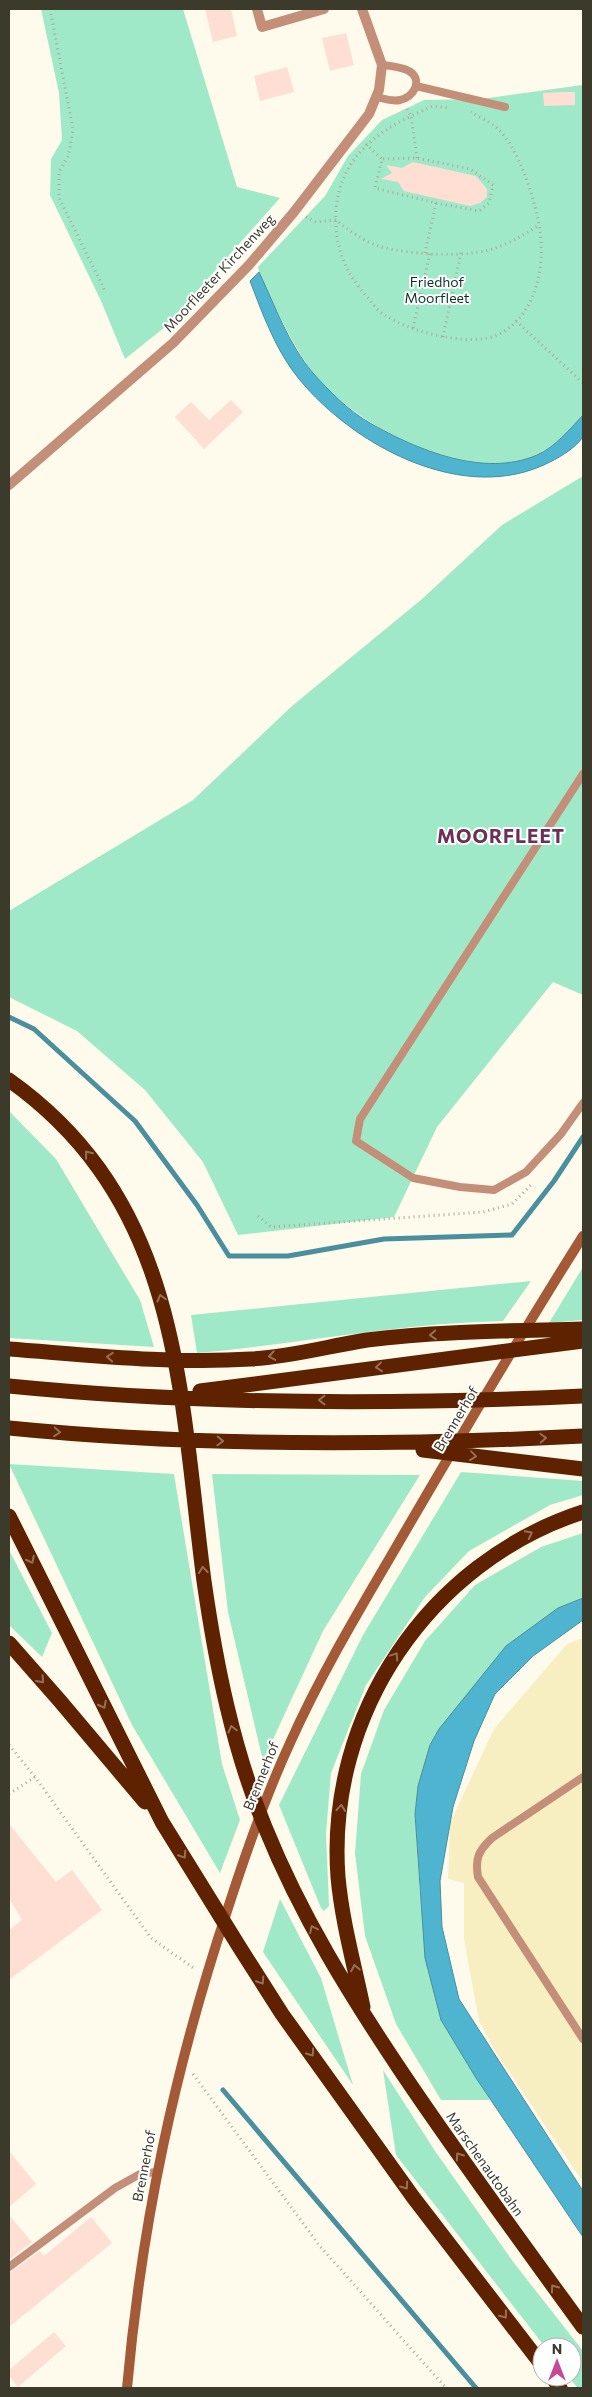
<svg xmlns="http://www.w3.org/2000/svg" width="592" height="2397" viewBox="0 0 592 2397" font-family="Commissioner,sans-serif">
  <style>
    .built { fill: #f7efc2 }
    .green { fill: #a0e9c8 }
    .water { fill: #4eb4cf; stroke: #498f9e }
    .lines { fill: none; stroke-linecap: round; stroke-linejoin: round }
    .stream { stroke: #498f9e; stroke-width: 5 }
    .building { fill: #ffded3 }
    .path { stroke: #aaa899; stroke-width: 3; stroke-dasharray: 1 4; stroke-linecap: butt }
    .lane { stroke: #c48f78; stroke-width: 8 }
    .street { stroke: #c48f78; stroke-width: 10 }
    .secondary { stroke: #a45937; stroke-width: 10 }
    .highway { stroke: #5e2201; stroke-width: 15 }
    .oneway { stroke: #966f5a }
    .labels { text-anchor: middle; stroke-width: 4; stroke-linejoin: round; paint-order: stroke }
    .street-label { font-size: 14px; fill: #3c3a2b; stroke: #fff }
    .park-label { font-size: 14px; fill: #0a3324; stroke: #fff }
    .district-label { font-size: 19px; font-weight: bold; letter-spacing: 1px; fill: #6d2f55; stroke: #fff }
  </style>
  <rect width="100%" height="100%" fill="#fefbec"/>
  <path class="built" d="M583,1638V2182L495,2051L479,2021L464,1939V1883L448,1879L450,1823L494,1729L567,1644Z"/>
  <path class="green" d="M41,9H183L237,187L280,198L165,327L125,359L101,301L50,195L51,159L62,140L59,93Z
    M582,85L583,415C567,433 548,453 523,460C456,478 352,424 312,371C297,352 287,330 276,309C270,296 260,281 258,267L325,196L348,156L382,120L424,100L481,99Z
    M583,476V995L553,982L437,1127L394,1217L238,1235L203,1162L145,1090L77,1031L9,997V911L193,800L292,706L422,599L502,525Z
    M9,1111L56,1159L140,1300L154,1347L9,1338Z
    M583,1267V1320L549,1323Z
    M531,1281L503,1321C401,1323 299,1344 197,1353L191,1315Z
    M9,1464L174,1474L222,1764L240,1820L220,1873L132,1725Z
    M461,1472L583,1481V1495L550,1505L469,1551L425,1597L366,1685L331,1773L326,1833L329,1906L324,1911L321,1908L279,1805L363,1635Z
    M212,1474L420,1475L323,1631L263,1761L228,1612Z
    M583,1533V1598L558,1608L430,1745L418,1786L415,1814L420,1895L441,2020L490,2100H441L396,2024L365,1936L355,1853L361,1774L384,1710L425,1641L475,1585L541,1547Z
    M9,1550L52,1633L42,1657L9,1625Z
    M280,1899L321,1978L353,2085L263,1952Z
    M383,2070L435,2151L514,2263L583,2351V2388H578L568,2377H572V2347H545L396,2155Z"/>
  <path class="water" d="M259,272C275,306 289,345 313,373C329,391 349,411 370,423C417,450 484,478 537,455C555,447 570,429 583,415V437C575,448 562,456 550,462C465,506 354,446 299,379C276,351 263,315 250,281Z
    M583,1598V1620L533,1656L495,1694L474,1741L453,1807L440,1881L442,1927L459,1999L583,2191V2237L476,2078L441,2020L425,1958L415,1814L418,1786L430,1745L439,1729L506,1646L558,1608Z"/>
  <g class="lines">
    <path class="stream" d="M9,1017L34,1029L135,1121L197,1205L229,1256H288L384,1239L512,1235L554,1181L583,1137
      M223,2090L476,2388"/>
  </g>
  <path class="building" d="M205,9H231L237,36L213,42Z
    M346,33L354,65L330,71L322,38Z
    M287,67L294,92L260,101L254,76Z
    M562,92H575V105L544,106L543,93Z
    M413,162L476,176L487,189V197L480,203L470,206L404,191L398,182L381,179L392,173L386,165L402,168Z
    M231,400L243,412L204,449L175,417L191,402L209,420Z
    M9,1824L56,1882L72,1870L102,1910L9,1980V1930L22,1920L9,1898Z
    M9,2151L36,2184L9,2207Z
    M9,2215L32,2242L9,2260Z
    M91,2217L112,2243L9,2327V2273L40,2251L44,2256Z
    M54,2332L66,2346L18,2387L9,2376V2370Z"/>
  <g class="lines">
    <path class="path" d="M50,9L73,129L69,154L59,172V198L105,291
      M407,109L411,116L433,106L450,108
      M366,144L382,159
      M417,158L411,116C371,135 339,163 336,211C334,247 345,273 369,299C373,304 377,310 382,313C400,326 424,333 445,337C461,340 486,342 501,333C536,313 545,269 540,231C536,202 519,148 497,128C490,122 479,117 471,112
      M306,217L316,222L336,220C347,229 358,237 371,243C394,254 455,257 480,252C502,248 521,237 539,225
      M425,253L436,203L375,188L382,159L417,158L470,169L493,185L489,203L479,211L436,203
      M516,321L583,383
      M413,328L430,253
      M443,337L461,253
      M258,1216L271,1227L483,1212L512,1204L532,1184
      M9,1745L35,1777L151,1938L195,1969
      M9,1794L35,1777
      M193,2074L319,2245L446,2388"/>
    <path class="lane" d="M416,86L505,107
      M377,97C385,99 392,102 400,100C413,98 424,80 409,71C401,67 391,66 382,65
      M583,774L360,1119L356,1141L413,1178L460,1187L494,1190L526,1172L561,1134L583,1103
      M583,1777L492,1838C478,1851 475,1859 478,1877L583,2039
      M9,2267L115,2188L140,2174L156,2172"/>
    <path class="street" d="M257,9L262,27L324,9
      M9,485L173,343L249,265L294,212L369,114L379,90L382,65L362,9"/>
    <path class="secondary" d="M127,2388C142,2221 175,2067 228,1908C246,1852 265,1797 290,1743C320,1676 358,1612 395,1549C456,1444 518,1339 583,1236"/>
    <path class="highway" d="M9,1080C182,1203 179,1390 204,1581C216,1665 233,1749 265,1827C301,1916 350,1995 403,2074C461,2160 522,2243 583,2327
      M9,1349C90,1355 170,1364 251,1359C290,1357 329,1346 367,1340C439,1331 511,1331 583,1329
      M9,1386C199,1405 392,1405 583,1396
      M200,1391L583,1341
      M9,1428C200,1447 392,1446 583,1436
      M423,1450L583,1469
      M9,1516L162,1822L240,1948L282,2014L413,2197L542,2365
      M9,1643L60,1701L145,1802
      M363,2007C354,1964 342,1921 338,1877C326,1714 429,1562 583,1512
      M552,2377L560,2388"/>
  </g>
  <defs><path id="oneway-chevron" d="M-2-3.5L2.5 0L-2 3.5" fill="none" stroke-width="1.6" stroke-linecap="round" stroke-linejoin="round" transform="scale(1.25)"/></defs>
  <g class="oneway">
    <use href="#oneway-chevron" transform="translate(88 1154) rotate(-128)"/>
    <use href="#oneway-chevron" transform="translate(161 1298) rotate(-105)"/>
    <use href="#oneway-chevron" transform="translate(433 1335) rotate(176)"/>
    <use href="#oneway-chevron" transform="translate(272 1356) rotate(171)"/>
    <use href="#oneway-chevron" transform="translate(110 1357) rotate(-176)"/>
    <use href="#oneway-chevron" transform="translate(379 1367) rotate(173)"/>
    <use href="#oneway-chevron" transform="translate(322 1400) rotate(-180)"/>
    <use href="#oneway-chevron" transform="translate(57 1432) rotate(4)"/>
    <use href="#oneway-chevron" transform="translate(543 1438) rotate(-3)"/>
    <use href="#oneway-chevron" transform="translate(220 1441) rotate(2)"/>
    <use href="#oneway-chevron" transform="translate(473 1456) rotate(7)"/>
    <use href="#oneway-chevron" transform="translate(529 1534) rotate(-27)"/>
    <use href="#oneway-chevron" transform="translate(31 1560) rotate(63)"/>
    <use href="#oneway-chevron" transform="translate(203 1570) rotate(-97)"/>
    <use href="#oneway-chevron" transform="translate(395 1656) rotate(-56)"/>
    <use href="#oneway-chevron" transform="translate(41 1680) rotate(48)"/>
    <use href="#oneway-chevron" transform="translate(103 1705) rotate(63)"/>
    <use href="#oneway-chevron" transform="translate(232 1729) rotate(-105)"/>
    <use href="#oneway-chevron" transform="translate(341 1808) rotate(-85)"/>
    <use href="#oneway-chevron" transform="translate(183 1855) rotate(57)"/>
    <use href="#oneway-chevron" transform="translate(313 1929) rotate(-116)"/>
    <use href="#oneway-chevron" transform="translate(355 1968) rotate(-101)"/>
    <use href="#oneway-chevron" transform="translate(261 1981) rotate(57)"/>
    <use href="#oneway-chevron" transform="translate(311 2053) rotate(55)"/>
    <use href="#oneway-chevron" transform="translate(459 2156) rotate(-125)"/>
    <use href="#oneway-chevron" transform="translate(405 2186) rotate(55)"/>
    <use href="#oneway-chevron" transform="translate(554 2288) rotate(-126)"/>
    <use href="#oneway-chevron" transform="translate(504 2315) rotate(52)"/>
  </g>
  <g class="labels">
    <g class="street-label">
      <text transform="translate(219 273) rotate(-47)" y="5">Moorfleeter Kirchenweg</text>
      <text transform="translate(456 1419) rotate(-59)" y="5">Brennerhof</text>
      <text transform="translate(261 1776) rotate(-68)" y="5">Brennerhof</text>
      <text transform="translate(485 2164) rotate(55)" y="5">Marschenautobahn</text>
      <text transform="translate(144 2166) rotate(-79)" y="5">Brennerhof</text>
    </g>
    <g class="park-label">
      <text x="437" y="287">Friedhof<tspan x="437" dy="16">Moorfleet</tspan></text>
    </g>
    <g class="district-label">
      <text x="501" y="843">MOORFLEET</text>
    </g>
  </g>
  <rect width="592" height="2397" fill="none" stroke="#3c3a2b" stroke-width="20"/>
  <g transform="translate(557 2362)"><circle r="24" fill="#ffffff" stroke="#b1b0aa"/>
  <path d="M0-4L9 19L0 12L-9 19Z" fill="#c64998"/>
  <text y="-8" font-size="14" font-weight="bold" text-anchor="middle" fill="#3c3a2b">N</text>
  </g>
</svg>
